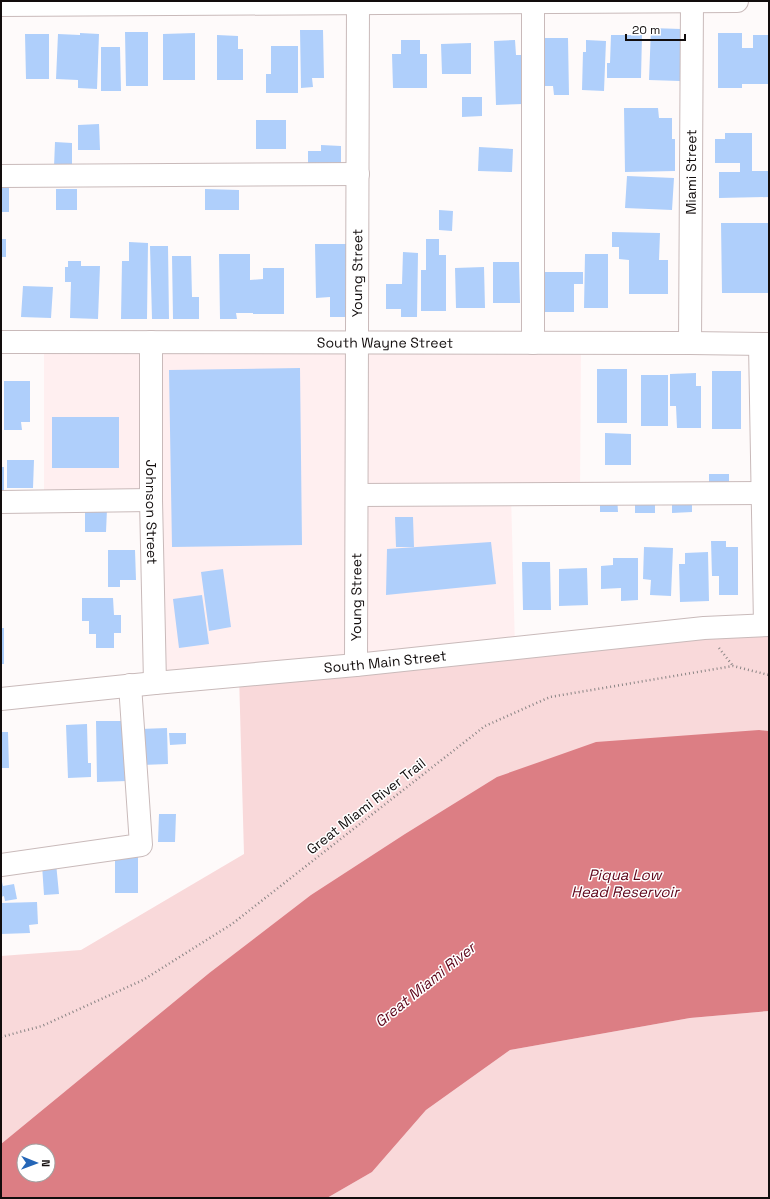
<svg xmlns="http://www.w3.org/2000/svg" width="770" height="1199" viewBox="0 0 770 1199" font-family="'Space Grotesk',sans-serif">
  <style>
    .built { fill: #ffeff0 }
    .grass { fill: #f9d9da }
    .water { fill: #dc7e84; fill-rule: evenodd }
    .building { fill: #afcffb }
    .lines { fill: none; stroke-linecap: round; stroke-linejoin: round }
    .minor-casing { stroke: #c9baba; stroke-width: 24 }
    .major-casing { stroke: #c9baba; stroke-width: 24 }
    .path { stroke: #898484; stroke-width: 2.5; stroke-dasharray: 1 3; stroke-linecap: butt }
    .minor { stroke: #fff; stroke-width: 22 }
    .major { stroke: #fff; stroke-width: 22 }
    .labels { text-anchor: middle; stroke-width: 3; stroke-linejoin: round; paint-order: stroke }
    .street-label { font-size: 14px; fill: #120d0d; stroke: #fff }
    .water-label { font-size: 15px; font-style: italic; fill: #5d051a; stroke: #fff }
  </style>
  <rect width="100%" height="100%" fill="#fefafa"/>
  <path class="built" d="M44,342L581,343L580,494H511L515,648L155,683L151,500L44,501Z"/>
  <path class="grass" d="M769,625V731L759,730L208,974L1,1144V956L81,950L244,854L239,675Z
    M769,1011V1198H327L372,1172L426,1110L510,1050L690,1018Z"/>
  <path class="water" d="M759,730L769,731V1011L690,1018L510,1050L426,1110L372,1172L327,1198H1V1144L208,974L311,895L405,834L497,777L596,742ZM24,1151H48V1175H24Z"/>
  <path class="building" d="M651,28L681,29L680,81L649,80Z
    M300,30H323L324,78H312L313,87L301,88Z
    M125,32H148V86H126Z
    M80,33L99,34L97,89L78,88V80L56,79L58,34L80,35Z
    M195,33V80H163V34Z
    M718,33H742V48H753V35H769V84H742V88H718Z
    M25,34H49V79H26Z
    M217,35L238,36V49H243V80H217Z
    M611,35H642L641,78H607V63H610Z
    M542,38H568L569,95H554L553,86H542Z
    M401,40H420V54H427V88H393L392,54H401Z
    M515,40L516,55H521L523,104L496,105L494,41Z
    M586,40L606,41L604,91L582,90L583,52H586Z
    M471,43V74H442L441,44Z
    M271,46H298V93H266V74H271Z
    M101,47H120L121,91H101Z
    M462,97H482V116L462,117Z
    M624,108H658L659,118H672V139H675V171L625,172Z
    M256,120H286V149H256Z
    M99,124L100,150H78V125Z
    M725,133H752V171H769V197L719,198V172H740V163H715V139H725Z
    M55,142L72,143V167H54Z
    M321,145L341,146V165H308V151H321Z
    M479,147L513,149L512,172L478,171Z
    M627,176L674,178L672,210L625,208Z
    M1,187H9V212H1Z
    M56,189H77V210H56Z
    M205,189L239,190V210H205Z
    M439,210L453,211L452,231L439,230Z
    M721,223H769V293H722Z
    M612,232L660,233L659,260H668V294H629V260L619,259V247H612Z
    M1,239H6V257H1Z
    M426,239H439V255H446V311H421V270H426Z
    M129,242L148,243L147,319H121L122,261H129Z
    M315,244H351L352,317H330V297L316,298Z
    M150,246H168L169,319H152Z
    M403,252L418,253L417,317H401V309H386V284H402Z
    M219,254H250V280L263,279V268H284V314H253V313H236L237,319H220Z
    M585,254H608V308H584Z
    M172,256H191L192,297H199V319H173Z
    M68,261H81V266H100L98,319L70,318L71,282H65V267H68Z
    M493,262H519L520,303H493Z
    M484,267L485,308H456L455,268Z
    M537,272H583V284H574V312H544L545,288H537Z
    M23,286L53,287L51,318L21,317Z
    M300,368L302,545L172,547L169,370Z
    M597,369H627V423H597Z
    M712,371H741V429H712Z
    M696,373V386H701V428H677L676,406H670V374Z
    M641,375H668V426H641Z
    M4,381H30V422H21L22,430H4Z
    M52,417H119V468H52Z
    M605,433L631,434V465H605Z
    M7,460H34L33,488H7Z
    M1,467H4V492H1Z
    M709,474H729V486L709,487Z
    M600,495H617L618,512H600Z
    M672,496H692V512L672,513Z
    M635,497H655V513H635Z
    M85,509H107L106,532H85Z
    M395,517H413L414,547H396Z
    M711,541H726V547H738V595H719V576H712Z
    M491,542L496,584L386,595L387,549Z
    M644,547L673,548L671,596L650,595L651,580L643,579Z
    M108,550H135L136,580H120V587H108Z
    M708,552L709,601L680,602L679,564H685V553Z
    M613,558H638V600L621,601V588L601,589V566L613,565Z
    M522,562H550L551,610H523Z
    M587,568L588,605L559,606V569Z
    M223,569L231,627L209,631L201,572Z
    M202,595L209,644L179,648L173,599Z
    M82,598H113L114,615H121V633H114V648H96V634H89V621H82Z
    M1,628H4V664H1Z
    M96,721H126L127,781L97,782Z
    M87,724L88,763H91V777L68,778L66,725Z
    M167,728L168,764L142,765L140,729Z
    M1,732H8L9,768H1Z
    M169,733H186V744L170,745Z
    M159,814H176L175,842H158Z
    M115,857H138V893H115Z
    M56,863L59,894L44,895L42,865Z
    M1,878L3,886L14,884L17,899L5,901L4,896L1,897Z
    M37,902L38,924L29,925L30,933L1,934V903Z"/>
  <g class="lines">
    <g class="minor-casing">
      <g id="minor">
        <path d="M533,1V343"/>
        <path d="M1,5L737,1"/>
        <path d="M1,176L358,174"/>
        <path id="s1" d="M1,342L690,343L769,344"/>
        <path id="s2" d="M151,342V500L155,683"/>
        <path id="s3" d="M690,343L692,1"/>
        <path d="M760,344L765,625"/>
        <path d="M357,495L769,493"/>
        <path d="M1,502L151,500"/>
        <path id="s4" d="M356,665L358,1"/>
        <path d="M1,865L141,845L130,685"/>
      </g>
    </g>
    <g class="major-casing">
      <g id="major">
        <path id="s5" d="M1,699L155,683L356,665L704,628L769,625"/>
      </g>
    </g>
    <path class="path" d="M719,648L733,666
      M1,1037L42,1026L143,980L232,924L485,726L550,697L733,666L769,675"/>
    <use href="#minor" class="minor"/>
    <use href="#major" class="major"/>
  </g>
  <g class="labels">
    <g class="street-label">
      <text dy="5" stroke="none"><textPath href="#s3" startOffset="171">Miami Street</textPath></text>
      <text dy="5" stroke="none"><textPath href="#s4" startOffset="392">Young Street</textPath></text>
      <text dy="5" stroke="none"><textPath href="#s1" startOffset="384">South Wayne Street</textPath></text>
      <text dy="5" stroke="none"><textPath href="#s2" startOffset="170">Johnson Street</textPath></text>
      <text dy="5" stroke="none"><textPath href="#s4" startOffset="68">Young Street</textPath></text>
      <text dy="5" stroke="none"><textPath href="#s5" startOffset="386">South Main Street</textPath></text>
      <text transform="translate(366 806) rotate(-38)" y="5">Great Miami River Trail</text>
    </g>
    <g class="water-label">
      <text x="625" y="880">Piqua Low<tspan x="625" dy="17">Head Reservoir</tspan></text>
      <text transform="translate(425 985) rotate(-39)" y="5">Great Miami River</text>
    </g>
  </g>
  <rect width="770" height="1199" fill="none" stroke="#120d0d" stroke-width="4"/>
  <g transform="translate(36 1163) rotate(91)"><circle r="19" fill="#ffffff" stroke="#a09e9e"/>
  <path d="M0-3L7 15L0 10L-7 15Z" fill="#2566b7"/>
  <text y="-6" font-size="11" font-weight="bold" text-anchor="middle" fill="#120d0d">N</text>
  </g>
  <path d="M626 34v6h59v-6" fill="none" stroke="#120d0d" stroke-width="2"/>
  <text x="632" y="34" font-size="12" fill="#120d0d" stroke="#ffffff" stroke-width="3" paint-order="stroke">20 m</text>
</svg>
